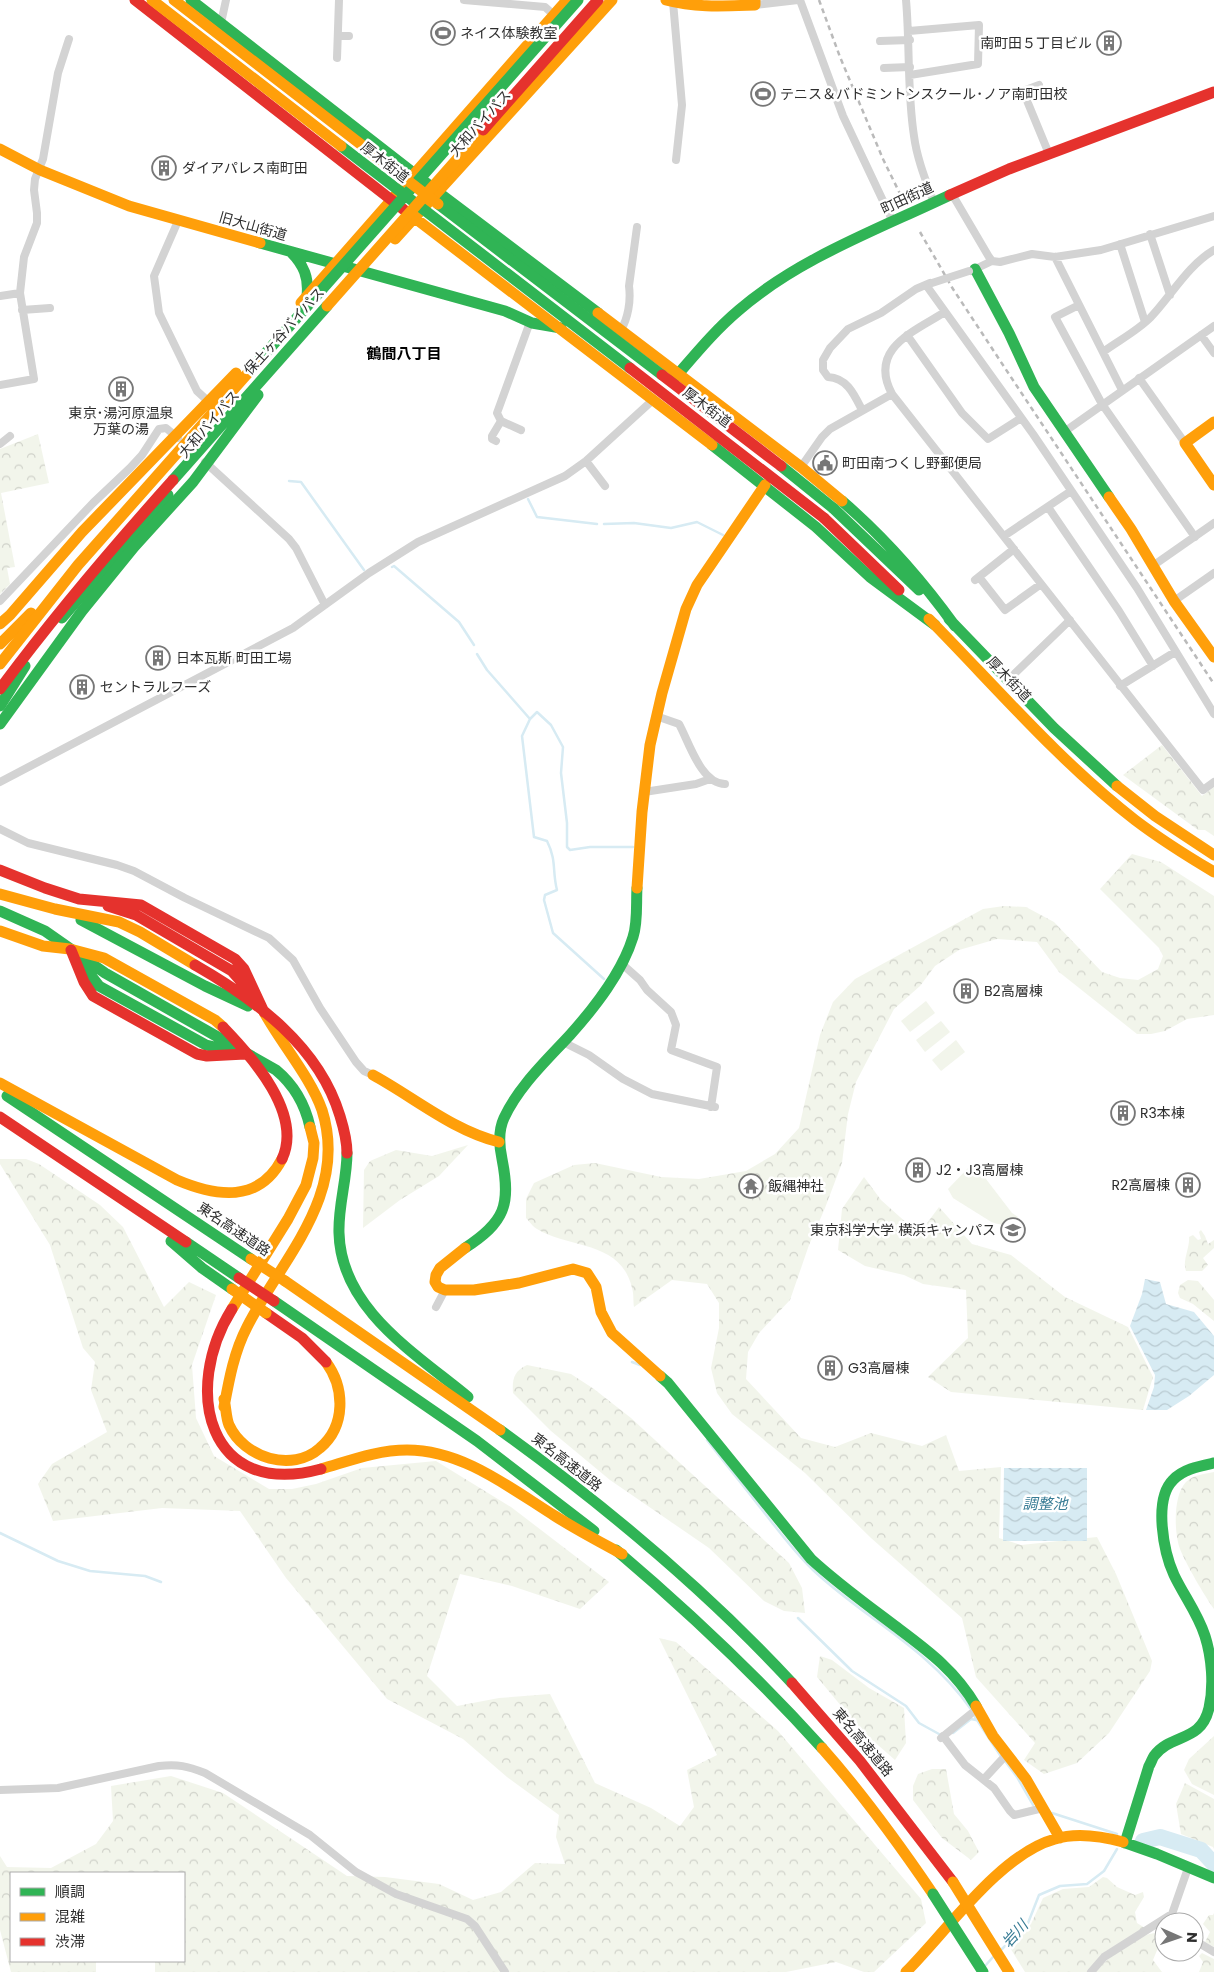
<svg xmlns="http://www.w3.org/2000/svg" width="1214" height="1972" viewBox="0 0 1214 1972" font-family="Poppins,'Noto Sans JP',sans-serif">
  <style>
    .grass { fill: #f2f5eb }
    .forest { fill: url(#forest-crowns) }
    .water { fill: url(#water-waves) }
    .lines { fill: none; stroke-linecap: round; stroke-linejoin: round }
    .stream { stroke: #d7ebf3; stroke-width: 2.5 }
    .river { stroke: #d7ebf3; stroke-width: 16 }
    .street { stroke: #d3d3d3; stroke-width: 8 }
    .fast { stroke: #30b455; stroke-width: 11 }
    .slow { stroke: #ff9f0a; stroke-width: 11 }
    .jam { stroke: #e5322d; stroke-width: 11 }
    .rail { stroke: #bababa; stroke-width: 2.5; stroke-dasharray: 5 4; stroke-linecap: butt }
    .street-bridge { stroke: #d3d3d3; stroke-width: 8 }
    .fast-bridge { stroke: #30b455; stroke-width: 11 }
    .slow-bridge { stroke: #ff9f0a; stroke-width: 11 }
    .jam-bridge { stroke: #e5322d; stroke-width: 11 }
    .labels { text-anchor: middle; stroke-width: 5; stroke-linejoin: round; paint-order: stroke }
    .poi-label { font-size: 14px; fill: #2e2e2e; stroke: #fff; text-anchor: start }
    .street-label { font-size: 14px; fill: #2e2e2e; stroke: #fff }
    .neighbourhood-label { font-size: 15px; font-weight: bold; fill: #000; stroke: #fff }
    .water-label { font-size: 15px; font-style: italic; fill: #387c95; stroke: #fff }
  </style>
  <defs>
    <pattern id="forest-crowns" width="20" height="18" patternUnits="userSpaceOnUse" patternTransform="scale(1.25)"><rect width="20" height="18" fill="#f2f5eb"/><path d="M2 6a3 3 0 1 1 6 0M12 15a3 3 0 1 1 6 0" fill="none" stroke="#d0d2ca"/></pattern>
    <pattern id="water-waves" width="16" height="10" patternUnits="userSpaceOnUse" patternTransform="scale(1.25)"><rect width="16" height="10" fill="#d7ebf3"/><path d="M0 5q4-4 8 0t8 0" fill="none" stroke="#b9cad1"/></pattern>
  </defs>
  <rect width="100%" height="100%" fill="#fff"/>
  <path class="grass" d="M926,1001L935,1013L910,1032L901,1021Z
    M941,1021L950,1032L925,1052L916,1040Z
    M956,1040L965,1052L941,1071L932,1060Z
    M971,1165L976,1166L1012,1213L1018,1217L1017,1221L1004,1225L993,1223L953,1198L948,1189Z"/>
  <path class="forest" d="M38,434L49,483L1,493L15,567L7,568L10,584L0,594V449Z
    M1162,745L1202,796L1214,787V836L1205,830H1198L1123,775Z
    M1132,854L1161,862L1214,896V1015L1187,1019L1165,1031L1151,1034H1137L1059,972L1037,942L997,939L959,950L935,966L920,986L894,1009L856,1082L848,1114L842,1163L825,1208L809,1245L790,1300L759,1333L748,1352L746,1379L801,1438L835,1447L871,1433L922,1446L946,1435L959,1471L1001,1467L999,1538L1021,1545L1097,1537L1116,1574L1152,1661L1150,1671L1109,1733L1077,1763L1044,1774L1024,1760L1035,1743L976,1677L962,1618L871,1538L805,1473L732,1414L717,1393L711,1368L719,1328V1303L707,1284L672,1280L634,1307C633,1301 634,1294 632,1288C621,1240 569,1249 537,1229C533,1227 530,1222 526,1218V1199L534,1183L574,1165L595,1163L661,1177L699,1179L746,1171L775,1154L799,1128L820,1035L833,1002L855,979L983,909L1004,906L1026,907L1054,922L1102,972L1120,978L1138,980L1158,969L1163,956L1159,948L1100,889Z
    M468,1145L439,1176L400,1200L363,1228L364,1170L370,1161L396,1150L432,1156Z
    M0,1159H26L39,1164L100,1205L123,1227L164,1307L189,1282L216,1295L192,1365L196,1418L214,1456L269,1489H292L316,1484L362,1468L436,1461L511,1507L609,1582L580,1609L512,1586L460,1574L427,1676L457,1706L499,1698L550,1694L595,1783L651,1808L680,1826L694,1807L687,1770L717,1755L659,1638L676,1642L778,1731L921,1899L926,1923L874,1972H864L836,1962L786,1972H155V1961H184V1873H11V1961H96V1972H11L0,1930V1856L7,1867L51,1868L96,1844L113,1821L111,1786L171,1776L223,1793L347,1876L385,1877L439,1884L473,1900L501,1892L535,1863L565,1864L556,1837L559,1815L507,1777L463,1739L387,1699L286,1578L240,1511L162,1508L53,1521L38,1484L52,1464L107,1432L91,1390L95,1362L83,1348L50,1245L0,1164Z
    M864,1177L881,1200L919,1234L939,1207L972,1244L1011,1255L1065,1297L1128,1327L1153,1377L1143,1410L951,1392L928,1377L968,1338L966,1290L923,1284L904,1275L865,1266L838,1250L842,1209Z
    M1201,1230L1205,1236L1208,1244L1214,1240V1248L1203,1258L1208,1265L1202,1271H1186C1182,1261 1190,1248 1189,1237L1193,1235L1198,1240L1201,1239L1199,1232Z
    M1188,1280L1198,1281L1214,1300V1321L1193,1304L1180,1298L1178,1293L1180,1285Z
    M527,1365L571,1374L594,1389L631,1418L789,1563L802,1588L805,1613L784,1611L764,1601L709,1548L610,1480L551,1431L513,1393C512,1379 514,1371 527,1365Z
    M1214,1472V1609C1204,1595 1186,1564 1180,1549C1174,1533 1173,1495 1186,1482C1193,1475 1204,1474 1214,1472Z
    M820,1656L832,1660L869,1688L904,1708L906,1743L895,1760L862,1731L817,1677Z
    M1214,1736V1795L1192,1784L1184,1770L1189,1759Z
    M932,1769H946L954,1814L968,1831L979,1852L971,1860L942,1838L913,1800V1786L918,1774Z
    M1185,1783L1214,1799V1849L1213,1847L1181,1834L1176,1804Z
    M1103,1877L1107,1878L1117,1887L1135,1895L1143,1892L1144,1897L1135,1912L1137,1923L1145,1928L1106,1951L1087,1972H1025L1009,1946L1031,1924L1043,1898L1063,1889L1089,1887Z
    M1214,1913V1947L1205,1942L1210,1932L1203,1924L1209,1915H1213Z
    M1157,1933L1160,1943L1153,1960L1162,1972H1095C1107,1958 1138,1933 1157,1933Z
    M1202,1953L1214,1959V1972H1199L1203,1962L1199,1956Z"/>
  <path class="water" d="M1145,1279L1160,1282L1166,1304L1194,1312L1214,1336V1375L1189,1396L1167,1410H1146L1154,1387L1155,1375L1130,1326L1142,1294Z
    M1004,1468H1087V1541H1003Z"/>
  <g class="lines">
    <path class="stream" d="M289,481L301,482L364,570
      M528,499L537,517L597,524
      M604,524L634,523L671,528L697,522L723,535
      M392,567L394,566L459,622L474,645
      M477,654L487,670L530,719
      M604,979L553,933L544,900L545,895L557,890C552,871 557,861 547,841L534,837L522,736L530,719L537,712L551,725L563,747L561,773L567,823V847L570,850L590,847H633
      M632,1362L640,1365
      M707,1440C724,1462 742,1484 759,1506C776,1527 793,1551 813,1570C864,1618 929,1649 970,1708
      M0,1533L58,1561L90,1571L145,1576L161,1582
      M798,1618L852,1671L906,1706L919,1723L939,1734
      M975,1717L1000,1755
      M953,1733L971,1719L976,1720
      M1005,1761L1017,1777L1033,1805
      M1052,1813L1117,1834
      M1001,1950L1028,1923L1039,1895L1060,1886L1087,1884L1104,1871L1117,1849
      M985,1966L993,1957"/>
    <path class="river" d="M1143,1841L1160,1837L1201,1850L1214,1864"/>
    <path class="street" d="M464,0L545,7L554,15
      M800,0L843,116L893,222
      M906,0C910,45 907,91 914,136C917,159 926,181 934,203
      M673,2L682,105L676,160
      M755,5L798,0
      M221,23L226,0
      M909,31L979,25L978,64L910,75
      M338,36H349
      M880,41L910,40
      M337,58L339,0
      M884,68L910,67
      M1039,85L1023,91L1049,154
      M952,194L989,257L992,261L1000,262L1032,254L1055,257L1101,250L1214,216
      M178,221L154,276L159,313L197,391L209,402
      M1150,234L1170,295
      M1120,244L1145,322
      M1055,257L1122,390
      M971,271L992,261
      M926,285L1033,434L1137,588L1214,714
      M0,296L20,293
      M1079,305L1055,317L1102,404L1195,537
      M22,310L50,308
      M945,312C913,332 868,349 892,394L1203,790L1214,782
      M621,330C628,318 631,301 629,286L637,227
      M907,335L962,413L988,439L1021,418
      M1201,335L1214,353
      M1103,352C1118,341 1137,331 1150,318C1171,296 1188,265 1214,250
      M1139,378L1185,443
      M0,385L34,379L20,293L24,257L37,223V213L34,190L35,179L43,159L58,73L69,39
      M862,410C854,394 847,378 828,377L823,370V360L830,348L848,329L881,313L916,289L930,283
      M501,421L521,430
      M1064,432L1214,326
      M496,441L492,439V436L501,421L497,413L530,322
      M0,444L10,436
      M586,461L605,486
      M205,462L289,539L296,548L325,605
      M801,467L822,437L830,429L892,394
      M1048,507L1119,611L1153,666
      M1004,536L1071,491
      M1154,565L1214,523
      M979,577L1005,610L1041,584
      M975,580L1014,549
      M0,601L93,503L130,468L142,455L159,429L166,428L178,438
      M1174,601L1214,573
      M1008,680L1070,620
      M1120,686L1175,652
      M656,716L679,724C689,742 701,784 725,784
      M0,782L293,628L369,573L418,542L565,476L586,461L654,399
      M644,792L696,784L710,779
      M0,829L28,843L117,865L134,871L185,898L269,938L293,960L320,1008L356,1062L364,1071L373,1075
      M622,964L640,980L647,990L671,1012L676,1025L671,1050L717,1067L711,1107
      M563,1042L589,1055L623,1079L652,1094L715,1107
      M436,1307L445,1290
      M943,1736L965,1765L994,1788L1010,1811L1014,1815L1043,1808
      M941,1738L978,1708
      M984,1779L1007,1754
      M0,1790L58,1788L159,1766C178,1764 187,1766 205,1773L310,1835L356,1872L396,1894L467,1919L475,1926L505,1972
      M1194,1940L1214,1952
      M1091,1972L1104,1957L1172,1914L1188,1868"/>
    <path class="fast" d="M191,0L438,192L598,313
      M260,243L505,311L532,323L561,328
      M291,252C304,265 309,278 307,296
      M975,269L1009,333L1034,387L1109,497
      M673,380C694,356 714,331 739,310C799,258 879,229 950,195
      M712,445L816,527L870,577L935,625
      M842,501C885,538 921,579 955,626
      M833,508L919,590
      M62,618L168,495
      M949,619L1054,728L1117,786
      M0,706L25,666
      M0,911L45,931L105,973L276,1070C294,1085 305,1104 310,1127
      M81,920L205,986L248,1006
      M81,963L99,986L206,1045L228,1050
      M7,1096L251,1259
      M347,1153C347,1180 338,1206 339,1233C341,1309 415,1353 468,1397
      M171,1241L202,1268L232,1289
      M186,1242L239,1278
      M465,1248C505,1222 511,1205 502,1159C499,1145 498,1131 504,1118C519,1086 546,1061 570,1035C595,1007 622,973 633,937C638,922 636,903 637,888
      M274,1301L477,1441L594,1531
      M660,1376L668,1383L811,1559C837,1583 866,1604 895,1626C927,1650 955,1670 976,1706
      M500,1430C604,1505 705,1589 792,1683
      M616,1550C689,1612 758,1677 822,1748
      M1123,1842L1157,1854L1214,1878
      M1125,1843L1149,1766C1151,1763 1152,1759 1154,1756C1171,1733 1201,1743 1209,1708C1214,1686 1212,1658 1205,1636C1198,1614 1184,1596 1174,1575C1164,1553 1153,1500 1173,1480C1183,1469 1200,1466 1214,1463"/>
    <path class="slow" d="M666,0C696,8 725,6 755,5V0
      M0,149L40,170L129,206L260,243
      M403,209L712,445
      M395,239L612,0
      M301,303L567,0
      M598,313L801,467L842,501
      M1214,422L1185,443L1214,485
      M1109,497L1131,529L1174,601L1214,657
      M929,619C996,687 1059,761 1135,820C1160,839 1187,856 1214,872
      M0,644L31,613
      M1117,786L1155,816L1214,855
      M637,888L642,812L650,745L662,693L686,609L697,585L765,485
      M0,894L55,909L119,922L140,932L195,965
      M0,931L43,946L70,949L104,958L215,1020L223,1027
      M373,1075C415,1098 452,1130 499,1142
      M0,1083L177,1180C217,1197 259,1203 282,1159
      M465,1248L440,1268L436,1275L435,1282L438,1287L445,1290H474L519,1283L573,1269L587,1273L596,1287L601,1312L612,1333L660,1376
      M285,1281L500,1430
      M232,1309L288,1219L306,1185L313,1158L314,1143L310,1127
      M224,1399C226,1407 226,1418 229,1425C244,1458 292,1473 320,1448C346,1426 345,1388 326,1362
      M224,1407C229,1380 234,1352 247,1327C282,1258 349,1195 322,1110C311,1078 281,1043 264,1012
      M321,1469C349,1461 377,1450 407,1450C463,1450 510,1488 555,1516C577,1530 600,1542 622,1554
      M976,1706L993,1736L1026,1779L1060,1838
      M822,1748C863,1794 899,1844 933,1894
      M906,1972C946,1932 1000,1854 1055,1839C1077,1832 1101,1836 1123,1842"/>
    <path class="jam" d="M135,0L403,209
      M950,195L1009,169L1214,92
      M824,518L899,590
      M0,870L45,888L79,899L141,905L235,959L244,969L264,1012
      M108,906L136,915L232,971L247,988
      M71,950L84,982L93,996L197,1054L207,1056L245,1054
      M195,965C256,1000 319,1046 340,1116C344,1129 347,1140 347,1153
      M223,1027C253,1058 303,1114 282,1159
      M0,1117L186,1242
      M232,1309C182,1389 207,1500 321,1469
      M266,1313L302,1338L326,1362
      M792,1683L860,1761L953,1882"/>
    <path class="rail" d="M819,0L840,57L883,159L906,206
      M920,232L953,289L999,359L1214,684"/>
    <path class="street-bridge" d="M932,283L969,271"/>
    <path class="fast-bridge" d="M341,146L630,368
      M438,204L662,375
      M256,364L578,0
      M781,466L833,508
      M173,480L327,306
      M0,724L82,611L134,547L193,482L258,395
      M933,1894L983,1972"/>
    <path class="slow-bridge" d="M152,0L341,146
      M174,0L438,204
      M327,306L483,130
      M0,624L10,615L82,532L236,373
      M0,664L78,565L256,364
      M251,1259L285,1281
      M232,1289L266,1313
      M953,1882L1009,1972"/>
    <path class="jam-bridge" d="M483,130L598,0
      M630,368L824,518
      M662,375L781,466
      M0,689C54,616 112,548 173,480
      M239,1278L274,1301"/>
  </g>
  <defs>
    <g id="stadium-ring" transform="scale(1.25)"><circle r="9.5" fill="#fff" stroke="#777" stroke-width="1.5"/><path d="M0-5a6.5 5 0 1 0 0 10a6.5 5 0 1 0 0-10ZM-3.5-1.8h7v3.6h-7Z" fill="#777"/></g>
    <g id="building-ring" transform="scale(1.25)"><circle r="9.5" fill="#fff" stroke="#777" stroke-width="1.5"/><path d="M-4-6H4V6H1V3H-1V6H-4ZM-2.5-4.3h1.7v1.8h-1.7ZM.8-4.3h1.7v1.8H.8ZM-2.5-1h1.7V.8h-1.7ZM.8-1h1.7V.8H.8Z" fill="#777"/></g>
    <g id="civic-ring" transform="scale(1.25)"><circle r="9.5" fill="#fff" stroke="#777" stroke-width="1.5"/><path d="M-.6-6.5H3V-4.5H.6V-3L4-1V1h2V6H-6V1h2V-1L-.6-3ZM-1.2 2.5V6h2.4V2.5Z" fill="#777"/></g>
    <g id="temple-ring" transform="scale(1.25)"><circle r="9.5" fill="#fff" stroke="#777" stroke-width="1.5"/><path d="M0-6L5-2H3V0L6.5 2.5H4V6H1.5V3h-3V6H-4V2.5H-6.5L-3 0V-2H-5Z" fill="#777"/></g>
    <g id="university-ring" transform="scale(1.25)"><circle r="9.5" fill="#fff" stroke="#777" stroke-width="1.5"/><path d="M0-5L7-2L0 1L-7-2ZM-4 1L0 2.5L4 1V4Q0 6-4 4Z" fill="#777"/></g>
  </defs>
  <g fill-rule="evenodd">
    <use href="#stadium-ring" x="443" y="33"/>
    <use href="#building-ring" x="1109" y="43"/>
    <use href="#stadium-ring" x="763" y="94"/>
    <use href="#building-ring" x="164" y="168"/>
    <use href="#building-ring" x="121" y="389"/>
    <use href="#civic-ring" x="825" y="463"/>
    <use href="#building-ring" x="158" y="658"/>
    <use href="#building-ring" x="82" y="687"/>
    <use href="#building-ring" x="966" y="991"/>
    <use href="#building-ring" x="1123" y="1113"/>
    <use href="#building-ring" x="918" y="1170"/>
    <use href="#building-ring" x="1188" y="1185"/>
    <use href="#temple-ring" x="751" y="1186"/>
    <use href="#university-ring" x="1013" y="1230"/>
    <use href="#building-ring" x="830" y="1368"/>
  </g>
  <g class="labels">
    <g class="poi-label">
      <text x="460" y="38">ネイス体験教室</text>
      <text x="1092" y="48" text-anchor="end">南町田５丁目ビル</text>
      <text x="780" y="99">テニス＆バドミントンスクール･ノア南町田校</text>
      <text x="182" y="173">ダイアパレス南町田</text>
      <text x="121" y="418" text-anchor="middle">東京･湯河原温泉<tspan x="121" dy="16">万葉の湯</tspan></text>
      <text x="842" y="468">町田南つくし野郵便局</text>
      <text x="176" y="663">日本瓦斯 町田工場</text>
      <text x="100" y="692">セントラルフーズ</text>
      <text x="984" y="996">B2高層棟</text>
      <text x="1140" y="1118">R3本棟</text>
      <text x="936" y="1175">J2・J3高層棟</text>
      <text x="1170" y="1190" text-anchor="end">R2高層棟</text>
      <text x="768" y="1191">飯縄神社</text>
      <text x="996" y="1235" text-anchor="end">東京科学大学 横浜キャンパス</text>
      <text x="848" y="1373">G3高層棟</text>
    </g>
    <g class="street-label">
      <text transform="translate(480 123) rotate(-48)" y="5">大和バイパス</text>
      <text transform="translate(385 162) rotate(38)" y="5">厚木街道</text>
      <text transform="translate(907 198) rotate(-25)" y="5">町田街道</text>
      <text transform="translate(253 226) rotate(16)" y="5">旧大山街道</text>
      <text transform="translate(284 331) rotate(-48)" y="5">保土ヶ谷バイパス</text>
      <text transform="translate(707 407) rotate(37)" y="5">厚木街道</text>
      <text transform="translate(209 424) rotate(-49)" y="5">大和バイパス</text>
      <text transform="translate(1009 679) rotate(46)" y="5">厚木街道</text>
      <text transform="translate(234 1229) rotate(34)" y="5">東名高速道路</text>
      <text transform="translate(567 1462) rotate(38)" y="5">東名高速道路</text>
      <text transform="translate(863 1742) rotate(50)" y="5">東名高速道路</text>
    </g>
    <g class="neighbourhood-label">
      <text x="404" y="359">鶴間八丁目</text>
    </g>
    <g class="water-label">
      <text x="1045" y="1509">調整池</text>
      <text transform="translate(1015 1934) rotate(-48)" y="5">岩川</text>
    </g>
  </g>
  <rect x="10" y="1872" width="175" height="90" fill="#ffffff" stroke="#ababab"/>
  <rect x="20" y="1888" width="25" height="8" fill="#30b455" stroke="#ababab"/>
  <text x="55" y="1897" font-size="15" fill="#2e2e2e">順調</text>
  <rect x="20" y="1913" width="25" height="8" fill="#ff9f0a" stroke="#ababab"/>
  <text x="55" y="1922" font-size="15" fill="#2e2e2e">混雑</text>
  <rect x="20" y="1938" width="25" height="8" fill="#e5322d" stroke="#ababab"/>
  <text x="55" y="1947" font-size="15" fill="#2e2e2e">渋滞</text>
  <g transform="translate(1179 1937) rotate(92)"><circle r="24" fill="#ffffff" stroke="#ababab"/>
  <path d="M0-4L9 19L0 12L-9 19Z" fill="#777777"/>
  <text y="-8" font-size="14" font-weight="bold" text-anchor="middle" fill="#2e2e2e">N</text>
  </g>
</svg>
